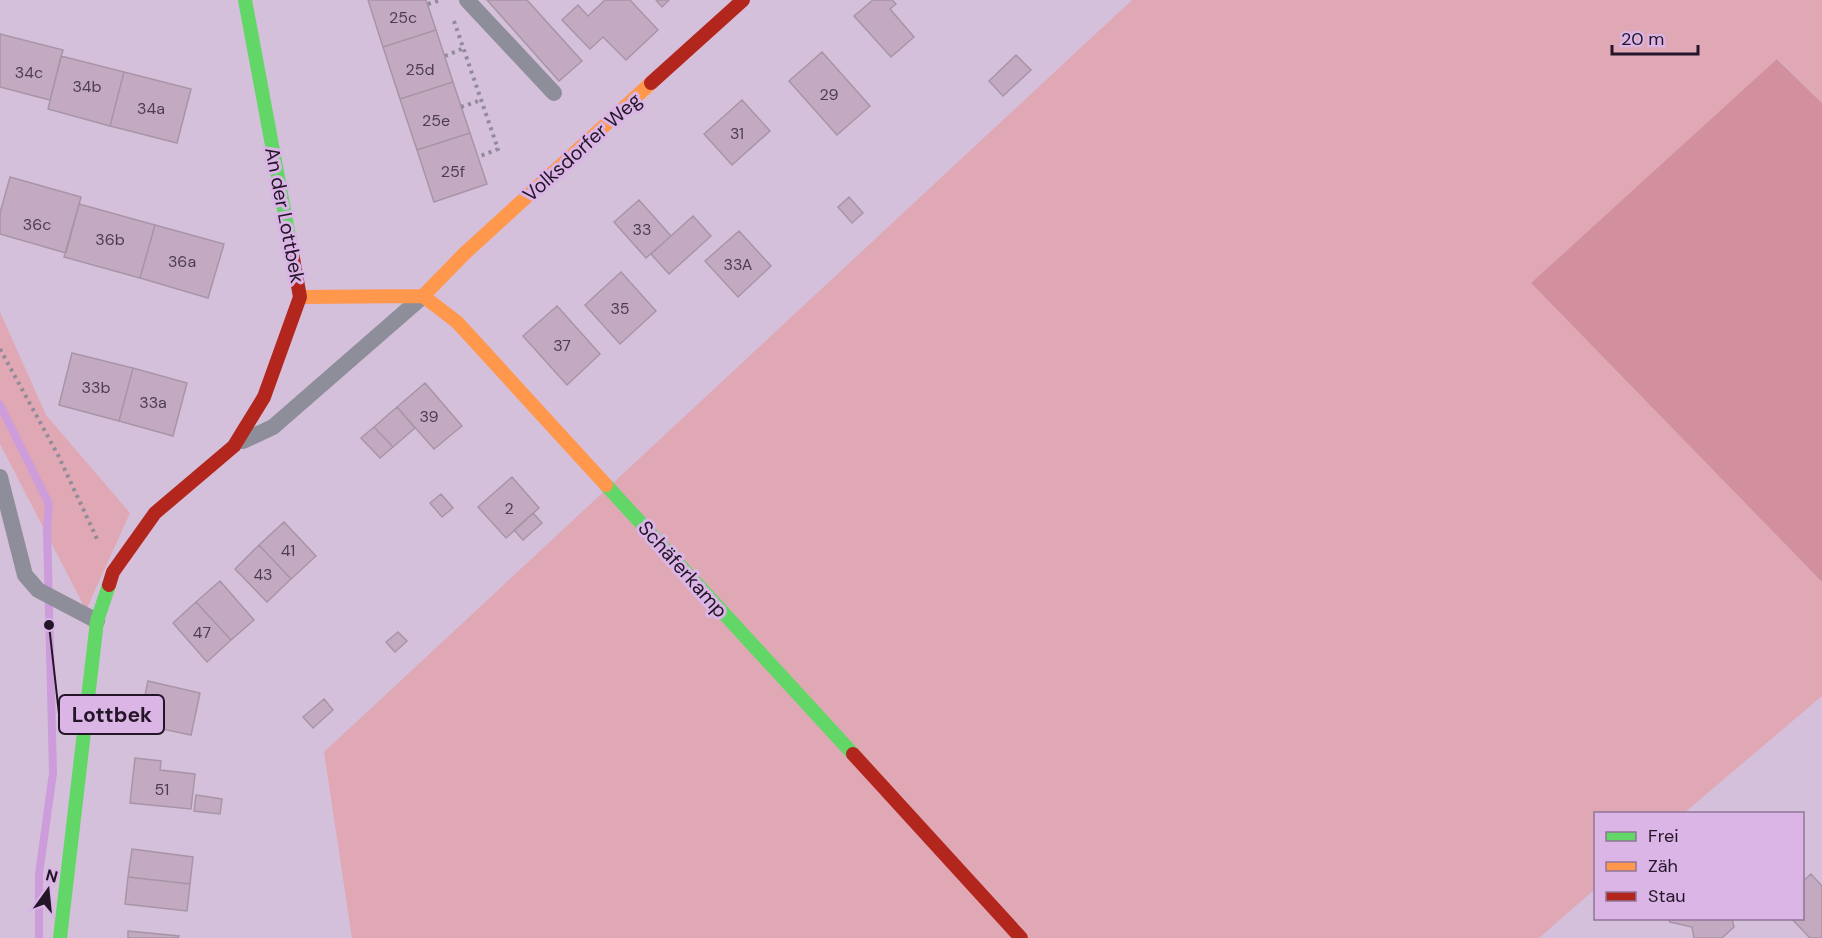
<svg xmlns="http://www.w3.org/2000/svg" width="1822" height="938" viewBox="0 0 1822 938" font-family="'DM Sans',sans-serif">
  <style>
    .green { fill: #e0a7b4 }
    .forest { fill: #d2909f }
    .lines { fill: none; stroke-linecap: round; stroke-linejoin: round }
    .stream { stroke: #cc9cdb; stroke-width: 8 }
    .building { fill: #c3aac1; stroke: #a795a7; stroke-width: 1.5 }
    .path { stroke: #908b98; stroke-width: 4; stroke-dasharray: 3 4.5; stroke-linecap: butt }
    .lane { stroke: #8d8e99; stroke-width: 16 }
    .fast { stroke: #63d668; stroke-width: 14 }
    .slow { stroke: #ff974d; stroke-width: 14 }
    .jam { stroke: #b3261e; stroke-width: 14 }
    .labels { text-anchor: middle; stroke-width: 6; stroke-linejoin: round; paint-order: stroke }
    .number-label { font-size: 16px; fill: #4e3d51 }
    .street-label { font-size: 20px; fill: #241628; stroke: #dab5e5 }
    .leader { fill: none; stroke: #241628; stroke-width: 2 }
    .callout-dot { fill: #241628; stroke: #dab5e5; stroke-width: 2 }
    .callout { fill: #dab5e5; stroke: #241628; stroke-width: 2 }
    .callout-label { font-size: 21px; text-anchor: middle; font-weight: bold; fill: #241628 }
  </style>
  <rect width="100%" height="100%" fill="#d4c0da"/>
  <path class="green" d="M1132,0H1822V103L1778,59L1531,283L1822,582V696L1684,813L1596,814L1595,889L1539,938H352L324,752Z
    M0,312L46,415L130,513L86,610L0,444Z"/>
  <path class="forest" d="M1777,59L1822,103V582L1531,283Z"/>
  <g class="lines">
    <path class="stream" d="M0,405L49,504L47,527L53,773L39,874V938"/>
  </g>
  <path class="building" d="M368,0H426L436,30L383,47Z
    M487,0H527L582,61L559,81Z
    M605,0H630L658,30L626,60L603,37L590,49L562,20L578,5L588,16Z
    M656,0H669L662,7Z
    M873,0H892L896,4L890,9L914,37L891,57L854,16Z
    M436,30L453,82L400,99L383,47Z
    M0,34L63,50L50,100L0,87Z
    M822,52L870,106L837,135L789,81Z
    M1016,55L1031,70L1003,96L989,81Z
    M61,56L124,72L110,126L48,109Z
    M124,72L191,89L177,143L110,126Z
    M453,82L470,133L417,150L400,99Z
    M742,100L770,131L732,165L704,134Z
    M470,133L487,184L434,202L417,150Z
    M10,177L81,197L66,253L0,234V213Z
    M849,197L863,213L852,223L838,207Z
    M639,200L671,236L646,258L614,222Z
    M79,204L155,225L140,278L64,257Z
    M693,216L711,236L669,274L651,254Z
    M155,225L224,244L208,298L140,278Z
    M739,231L771,266L738,297L705,261Z
    M621,272L656,311L620,344L585,305Z
    M557,306L600,354L567,385L523,336Z
    M72,353L133,368L119,421L59,405Z
    M133,368L187,383L173,436L119,421Z
    M425,383L462,426L434,449L397,407Z
    M397,407L415,428L393,447L374,427Z
    M374,427L393,447L380,458L361,438Z
    M512,477L539,508L506,538L478,507Z
    M441,494L453,508L442,517L430,503Z
    M533,513L542,523L523,540L514,530Z
    M284,522L316,556L291,579L259,545Z
    M259,545L291,579L267,602L235,569Z
    M220,581L254,620L231,640L196,602Z
    M196,602L231,640L207,662L173,623Z
    M398,632L407,641L395,652L386,642Z
    M148,681L200,693L191,735L139,724Z
    M324,699L333,710L313,728L303,717Z
    M135,758L161,761L160,770L195,774L191,809L130,803Z
    M196,795L222,799L220,814L194,811Z
    M132,849L193,857L190,884L128,877Z
    M1811,874L1822,886V938H1810L1791,918H1802V882Z
    M128,877L190,884L187,911L125,904Z
    M1668,918H1732L1734,927L1722,938H1694L1692,927L1670,922Z
    M128,931L179,936L178,938H128Z"/>
  <g class="lines">
    <path class="path" d="M428,4L441,0
      M454,21L498,149L478,157
      M445,56L464,48
      M461,107L481,100
      M0,349L58,455L98,541"/>
    <path class="lane" d="M467,0L554,93
      M243,441L273,427L421,298
      M0,477L25,575L38,590L97,621"/>
    <path class="fast" d="M245,0L293,258
      M606,485L853,754
      M60,938L97,621L109,585"/>
    <path class="slow" d="M423,296L464,254L651,83
      M300,297L423,296L457,322L606,485"/>
    <path class="jam" d="M651,83L743,0
      M109,585L113,572L155,513L234,446L264,397L300,297L293,258
      M853,754L1021,938"/>
  </g>
  <g class="labels">
    <g class="number-label">
      <text x="403" y="23">25c</text>
      <text x="420" y="75">25d</text>
      <text x="29" y="78">34c</text>
      <text x="87" y="92">34b</text>
      <text x="829" y="100">29</text>
      <text x="151" y="114">34a</text>
      <text x="436" y="126">25e</text>
      <text x="737" y="139">31</text>
      <text x="453" y="177">25f</text>
      <text x="37" y="230">36c</text>
      <text x="642" y="235">33</text>
      <text x="110" y="245">36b</text>
      <text x="182" y="267">36a</text>
      <text x="738" y="270">33A</text>
      <text x="620" y="314">35</text>
      <text x="562" y="351">37</text>
      <text x="96" y="393">33b</text>
      <text x="153" y="408">33a</text>
      <text x="429" y="422">39</text>
      <text x="509" y="514">2</text>
      <text x="288" y="556">41</text>
      <text x="263" y="580">43</text>
      <text x="202" y="638">47</text>
      <text x="162" y="795">51</text>
    </g>
    <g class="street-label">
      <text transform="translate(582 147) rotate(-42)" y="7">Volksdorfer Weg</text>
      <text transform="translate(285 215) rotate(79)" y="7">An der Lottbek</text>
      <text transform="translate(683 569) rotate(48)" y="7">Schäferkamp</text>
    </g>
  </g>
  <path class="leader" d="M49 625L59 714"/>
  <circle class="callout-dot" cx="49" cy="625" r="6"/>
  <rect class="callout" x="59" y="695" width="105" height="39" rx="6"/>
  <g class="callout-label">
    <text x="112" y="722">Lottbek</text>
  </g>
  <rect x="1594" y="812" width="210" height="108" fill="#dab5e5" stroke="#917599" stroke-width="1.5"/>
  <rect x="1606" y="832" width="30" height="9" fill="#63d668" stroke="#917599" stroke-width="1.5"/>
  <text x="1648" y="842" font-size="18" fill="#241628">Frei</text>
  <rect x="1606" y="862" width="30" height="9" fill="#ff974d" stroke="#917599" stroke-width="1.5"/>
  <text x="1648" y="872" font-size="18" fill="#241628">Zäh</text>
  <rect x="1606" y="892" width="30" height="9" fill="#b3261e" stroke="#917599" stroke-width="1.5"/>
  <text x="1648" y="902" font-size="18" fill="#241628">Stau</text>
  <g transform="translate(48 890) rotate(15)" stroke="#dab5e5" stroke-width="4.5" paint-order="stroke">
  <path d="M0-4.5L10 22L0 15L-10 22Z" fill="#241628"/>
  <text y="-9" font-size="16" font-weight="bold" text-anchor="middle" fill="#241628">N</text>
  </g>
  <path d="M1612 45v9h86v-9" fill="none" stroke="#241628" stroke-width="3"/>
  <text x="1621" y="45" font-size="18" fill="#241628" stroke="#dab5e5" stroke-width="4.5" paint-order="stroke">20 m</text>
</svg>
